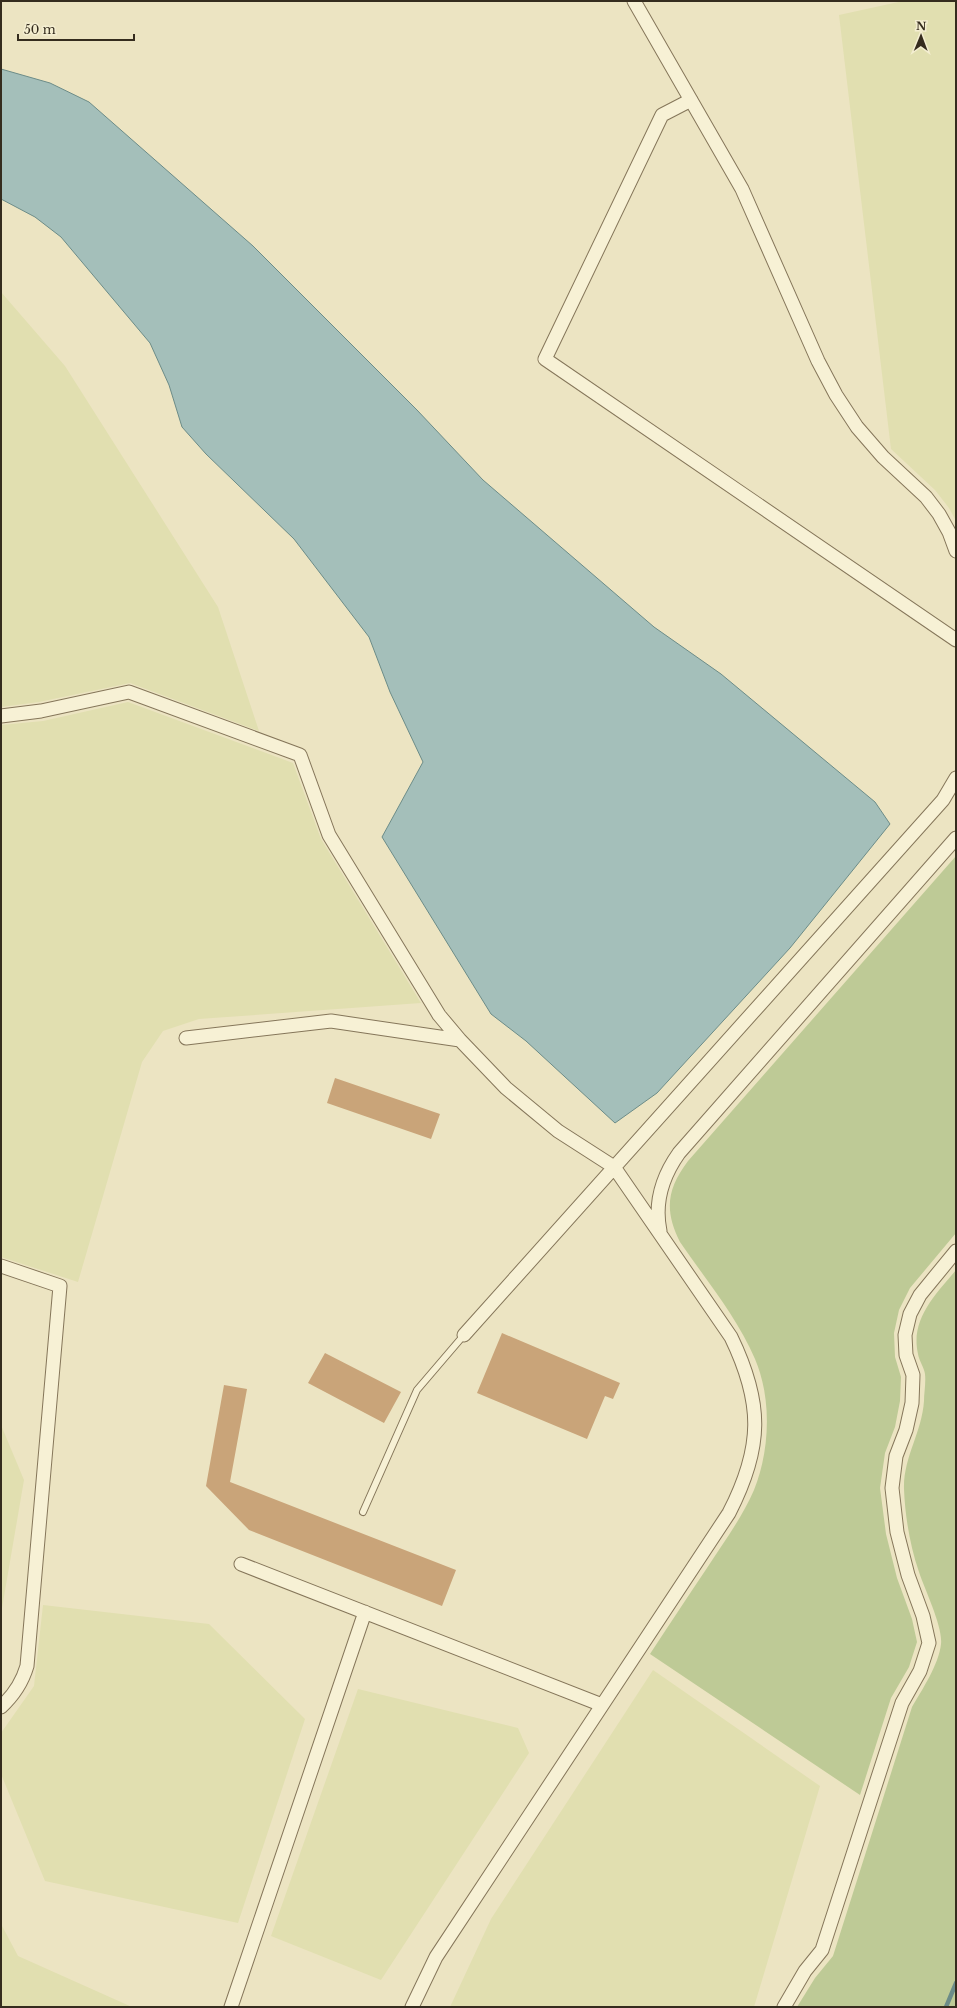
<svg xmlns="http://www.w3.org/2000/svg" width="957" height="2008" viewBox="0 0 957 2008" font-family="'Libre Baskerville',serif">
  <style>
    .farmland { fill: #e1dfb0 }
    .green { fill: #beca96 }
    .water { fill: #a4bfba; stroke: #6c8c88 }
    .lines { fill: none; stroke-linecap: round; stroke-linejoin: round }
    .stream { stroke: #6c8c88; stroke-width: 4.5 }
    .building { fill: #c9a479 }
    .service-casing { stroke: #85765a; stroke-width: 8 }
    .minor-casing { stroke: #85765a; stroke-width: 15 }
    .service { stroke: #f7f1d5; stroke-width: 6 }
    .minor { stroke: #f7f1d5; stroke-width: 13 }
  </style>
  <rect width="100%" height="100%" fill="#ece4c2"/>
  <path class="farmland" d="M903,1H956V521L949,508L935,490L891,449L839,15Z
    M1,292L65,366L218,607L259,731L130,683L39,702L1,707Z
    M128,702L293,763L321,839L421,1003L199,1019L163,1031L142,1062L78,1282L1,1257V725L43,721Z
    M1,1425L24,1480L1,1614Z
    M43,1605L209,1624L305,1719L238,1923L45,1881L1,1774V1733L34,1686Z
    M653,1670L820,1786L754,2007H450L491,1919Z
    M358,1689L518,1728L529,1753L381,1980L271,1936Z
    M1,1924L18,1956L132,2007H1Z"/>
  <path class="green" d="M956,856V1233L910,1288L899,1310L894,1333L895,1357L901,1377L900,1401L895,1427L885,1453L880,1488L886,1534L897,1578L912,1619L917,1642L909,1667L891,1698L860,1795L650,1654C669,1625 688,1596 707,1568C723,1543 742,1518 754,1490C770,1450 772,1399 755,1359C737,1317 706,1280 680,1242C664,1210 667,1189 688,1161Z
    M956,1270V2007H797L815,1978L833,1956L912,1707C922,1690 939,1664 941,1644C943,1627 925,1590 919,1572C910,1546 905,1516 904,1489C903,1458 922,1432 924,1401C924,1393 926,1383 925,1374C924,1367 919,1361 918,1354C910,1319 936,1294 956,1270Z"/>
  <path class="water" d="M1,69L50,83L89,102L253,246L417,410L483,480L654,627L721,674L875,802L890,824L790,948L657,1093L615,1123L526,1041L491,1014L382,837L423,762L390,692L369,637L294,539L206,454L182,427L169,385L150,343L61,237L35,217L1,199Z"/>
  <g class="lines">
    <path class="stream" d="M946,2007L956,1983"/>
  </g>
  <path class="building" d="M335,1078L440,1114L431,1139L327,1103Z
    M502,1333L620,1383L613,1399L605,1396L587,1439L477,1393Z
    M325,1353L401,1392L384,1423L308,1383Z
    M224,1385L247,1389L230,1482L456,1570L442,1606L249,1530L206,1486Z"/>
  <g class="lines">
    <g class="service-casing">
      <path id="service" d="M363,1512L417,1390L464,1335"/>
    </g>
    <g class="minor-casing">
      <path id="minor" d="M634,1L742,189L818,361L836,395L857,427L883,457L926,497L939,514L949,532L956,551
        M691,100L662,115L545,359L956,640
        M1,716L41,711L129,692L300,755L329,835L439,1015L460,1040L506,1088L558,1131L614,1167L731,1337C763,1403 763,1447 729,1513L436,1957L412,2007
        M186,1038L331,1021L460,1040
        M660,1231C654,1202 662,1177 679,1153L956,838
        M1,1266L60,1286L27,1666C22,1683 14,1695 1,1707
        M464,1335L943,800L956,778
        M241,1564L602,1705
        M231,2007L365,1612
        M784,2007L805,1971L822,1950L902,1703L920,1671L929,1643L923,1616L908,1575L897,1532L892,1488L896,1456L906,1430L912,1403L913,1375L906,1355L905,1335L910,1314L920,1295L956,1251"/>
    </g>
    <use href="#service" class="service"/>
    <use href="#minor" class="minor"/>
  </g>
  <rect width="957" height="2008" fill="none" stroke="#352c1e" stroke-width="4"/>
  <g transform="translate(921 36) rotate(1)" stroke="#f4eed1" stroke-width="3" paint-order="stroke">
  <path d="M0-3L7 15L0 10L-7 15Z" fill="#352c1e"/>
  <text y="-6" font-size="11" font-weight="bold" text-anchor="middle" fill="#352c1e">N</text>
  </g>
  <path d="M18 34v6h116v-6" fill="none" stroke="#352c1e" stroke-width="2"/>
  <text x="24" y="34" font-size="12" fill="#352c1e" stroke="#f4eed1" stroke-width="3" paint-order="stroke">50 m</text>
</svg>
